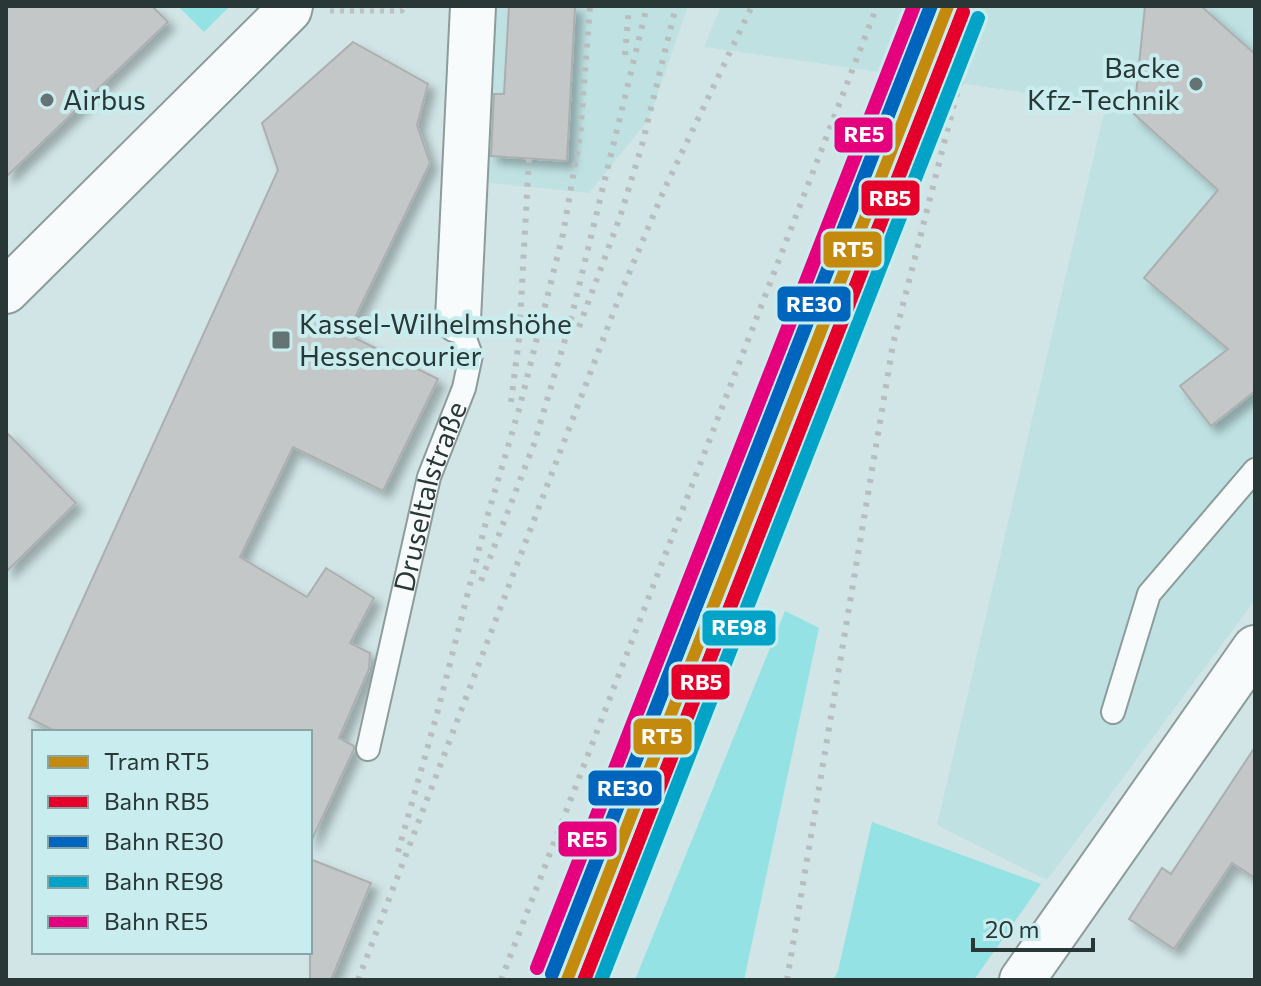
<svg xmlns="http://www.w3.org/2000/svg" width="1261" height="986" viewBox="0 0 1261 986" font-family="Commissioner,sans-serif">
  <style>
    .built { fill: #bfe1e2 }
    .green { fill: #94e2e4 }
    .building { fill: #c4c7c8; stroke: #abafaf; stroke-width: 2; filter: url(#shadow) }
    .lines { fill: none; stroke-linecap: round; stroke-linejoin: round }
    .lane-casing { stroke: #8c9b9c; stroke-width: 26 }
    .street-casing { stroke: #8c9b9c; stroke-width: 48 }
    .path { stroke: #bdc3c3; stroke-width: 5; stroke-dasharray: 4 6; stroke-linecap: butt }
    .lane { stroke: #f8fbfb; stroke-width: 22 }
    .street { stroke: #f8fbfb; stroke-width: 44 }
    .rail { stroke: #b8bdbd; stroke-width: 6; stroke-dasharray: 4 8; stroke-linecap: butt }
    .rail-1-casing { stroke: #c9edee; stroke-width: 20 }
    .rail-2-casing { stroke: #c9edee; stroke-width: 20 }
    .rail-3-casing { stroke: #c9edee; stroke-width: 20 }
    .rail-4-casing { stroke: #c9edee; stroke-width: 20 }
    .rail-1 { stroke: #e4002b; stroke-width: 14 }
    .rail-2 { stroke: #0065bd; stroke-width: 14 }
    .rail-3 { stroke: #02a3c6; stroke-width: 14 }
    .rail-4 { stroke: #e5007d; stroke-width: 14 }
    .tram-1-casing { stroke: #c9edee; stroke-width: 18 }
    .tram-1 { stroke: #c48a0e; stroke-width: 12 }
    .poi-dot { fill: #647474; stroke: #c9edee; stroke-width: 3 }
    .labels { text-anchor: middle; stroke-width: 8; stroke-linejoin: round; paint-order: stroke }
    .poi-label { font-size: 28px; fill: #293737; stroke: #c9edee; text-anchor: start }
    .street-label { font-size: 28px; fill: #293737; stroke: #c9edee }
    .line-badge { stroke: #c9edee; stroke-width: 3 }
    .badge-label { font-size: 22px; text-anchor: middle; font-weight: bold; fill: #fff }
  </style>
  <defs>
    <filter id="shadow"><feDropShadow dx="7" dy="7" stdDeviation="4" flood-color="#0004"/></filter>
  </defs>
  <rect width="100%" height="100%" fill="#d1e5e6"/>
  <path class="built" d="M488,6H688L649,119L589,193L472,181Z
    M721,6H1255V600L1047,880L937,825L1106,104L704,47Z"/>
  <path class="green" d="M178,6H230L204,32Z
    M785,611L819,628L744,980H635Z
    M872,822L1041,884L974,980H833L838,971Z"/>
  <path class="building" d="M6,6H152L168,22L6,177Z
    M509,6H575L567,161L491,156L494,94H504Z
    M1145,6H1201L1255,54V391L1211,426L1180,386L1228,349L1144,278L1218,190L1134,114Z
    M353,42L428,84L417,125L430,163L347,334L438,379L383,491L293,447L240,557L307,597L326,568L374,598L350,643L370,653L369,669L339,738L354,746V749L310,844V732H57L29,718L278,170L262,123Z
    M6,432L76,503L6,572Z
    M1255,747V878L1232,863L1174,949L1129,919L1162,868L1171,874Z
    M310,859L371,883L331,980H310Z"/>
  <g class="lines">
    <g class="lane-casing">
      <g id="lane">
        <path d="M1113,712L1149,594L1255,470"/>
        <path id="s1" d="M368,749L429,477L464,388L471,355L458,320"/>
      </g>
    </g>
    <g class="street-casing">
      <path id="street" d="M6,291L289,10L290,6
        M458,320L473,6
        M1022,980L1255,648"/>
    </g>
    <path class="path" d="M330,11H402L405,6"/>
    <use href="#lane" class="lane"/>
    <use href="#street" class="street"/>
    <path class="rail" d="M625,55L629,6
      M579,327L620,217L642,145L676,6
      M511,402L519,339L529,158
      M481,581L534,444L570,323L647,6
      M398,852L437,714L488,514L520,406L563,234L580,136L590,6
      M358,980L622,290L664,190L752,6
      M501,980L877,6
      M551,980L612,797L672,639L919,6
      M787,980L893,344L955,100L985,6"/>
    <g class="rail-1-casing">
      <path id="rail-1" d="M584,980L963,12"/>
    </g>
    <g class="rail-2-casing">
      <path id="rail-2" d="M552,974L931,6"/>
    </g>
    <g class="rail-3-casing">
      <path id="rail-3" d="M601,980L978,18"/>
    </g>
    <g class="rail-4-casing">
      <path id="rail-4" d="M537,968L914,6"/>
    </g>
    <use href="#rail-1" class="rail-1"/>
    <use href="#rail-2" class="rail-2"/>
    <use href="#rail-3" class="rail-3"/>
    <use href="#rail-4" class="rail-4"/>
    <g class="tram-1-casing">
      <path id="tram-1" d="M567,980L948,6"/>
    </g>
    <use href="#tram-1" class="tram-1"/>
  </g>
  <g class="poi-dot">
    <circle cx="1196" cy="84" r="8"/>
    <circle cx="47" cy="100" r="8"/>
    <rect x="271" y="330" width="20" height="20" rx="4"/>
  </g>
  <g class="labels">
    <g class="poi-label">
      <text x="1180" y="78" text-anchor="end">Backe<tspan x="1180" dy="32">Kfz-Technik</tspan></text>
      <text x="63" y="110">Airbus</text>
      <text x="299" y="334">Kassel-Wilhelmshöhe<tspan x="299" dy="32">Hessencourier</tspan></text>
    </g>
    <g class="street-label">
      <text dy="10" stroke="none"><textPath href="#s1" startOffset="260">Druseltalstraße</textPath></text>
    </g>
  </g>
  <g class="line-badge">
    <rect x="833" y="116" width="61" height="38" rx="8" fill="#e5007d"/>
    <rect x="860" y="179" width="61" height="38" rx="8" fill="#e4002b"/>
    <rect x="822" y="230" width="61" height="39" rx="8" fill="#c48a0e"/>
    <rect x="776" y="285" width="76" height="38" rx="8" fill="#0065bd"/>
    <rect x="701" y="609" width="76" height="38" rx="8" fill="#02a3c6"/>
    <rect x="670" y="663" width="61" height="38" rx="8" fill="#e4002b"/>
    <rect x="632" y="717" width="61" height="39" rx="8" fill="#c48a0e"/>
    <rect x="587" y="769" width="76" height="38" rx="8" fill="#0065bd"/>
    <rect x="557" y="820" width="61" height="38" rx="8" fill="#e5007d"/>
  </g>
  <g class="badge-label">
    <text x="864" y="142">RE5</text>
    <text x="890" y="206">RB5</text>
    <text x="853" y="257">RT5</text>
    <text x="814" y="312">RE30</text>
    <text x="739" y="635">RE98</text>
    <text x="701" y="690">RB5</text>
    <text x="662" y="744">RT5</text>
    <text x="625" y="796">RE30</text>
    <text x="587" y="847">RE5</text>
  </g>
  <rect width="1261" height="986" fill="none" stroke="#293737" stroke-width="16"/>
  <rect x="32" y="730" width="280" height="224" fill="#c9edee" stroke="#89a4a5" stroke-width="2"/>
  <rect x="48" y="756" width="40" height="12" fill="#c48a0e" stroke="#89a4a5" stroke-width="2"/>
  <text x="104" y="770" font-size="24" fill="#293737">Tram RT5</text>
  <rect x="48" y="796" width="40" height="12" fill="#e4002b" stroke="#89a4a5" stroke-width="2"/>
  <text x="104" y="810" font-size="24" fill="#293737">Bahn RB5</text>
  <rect x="48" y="836" width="40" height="12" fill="#0065bd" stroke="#89a4a5" stroke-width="2"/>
  <text x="104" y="850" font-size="24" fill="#293737">Bahn RE30</text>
  <rect x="48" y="876" width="40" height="12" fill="#02a3c6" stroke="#89a4a5" stroke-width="2"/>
  <text x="104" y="890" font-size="24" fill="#293737">Bahn RE98</text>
  <rect x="48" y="916" width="40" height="12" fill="#e5007d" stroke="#89a4a5" stroke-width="2"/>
  <text x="104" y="930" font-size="24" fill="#293737">Bahn RE5</text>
  <path d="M973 938v12h120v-12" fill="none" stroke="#293737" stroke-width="4"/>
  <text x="985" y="938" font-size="24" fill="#293737" stroke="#c9edee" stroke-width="6" paint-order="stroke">20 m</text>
</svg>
